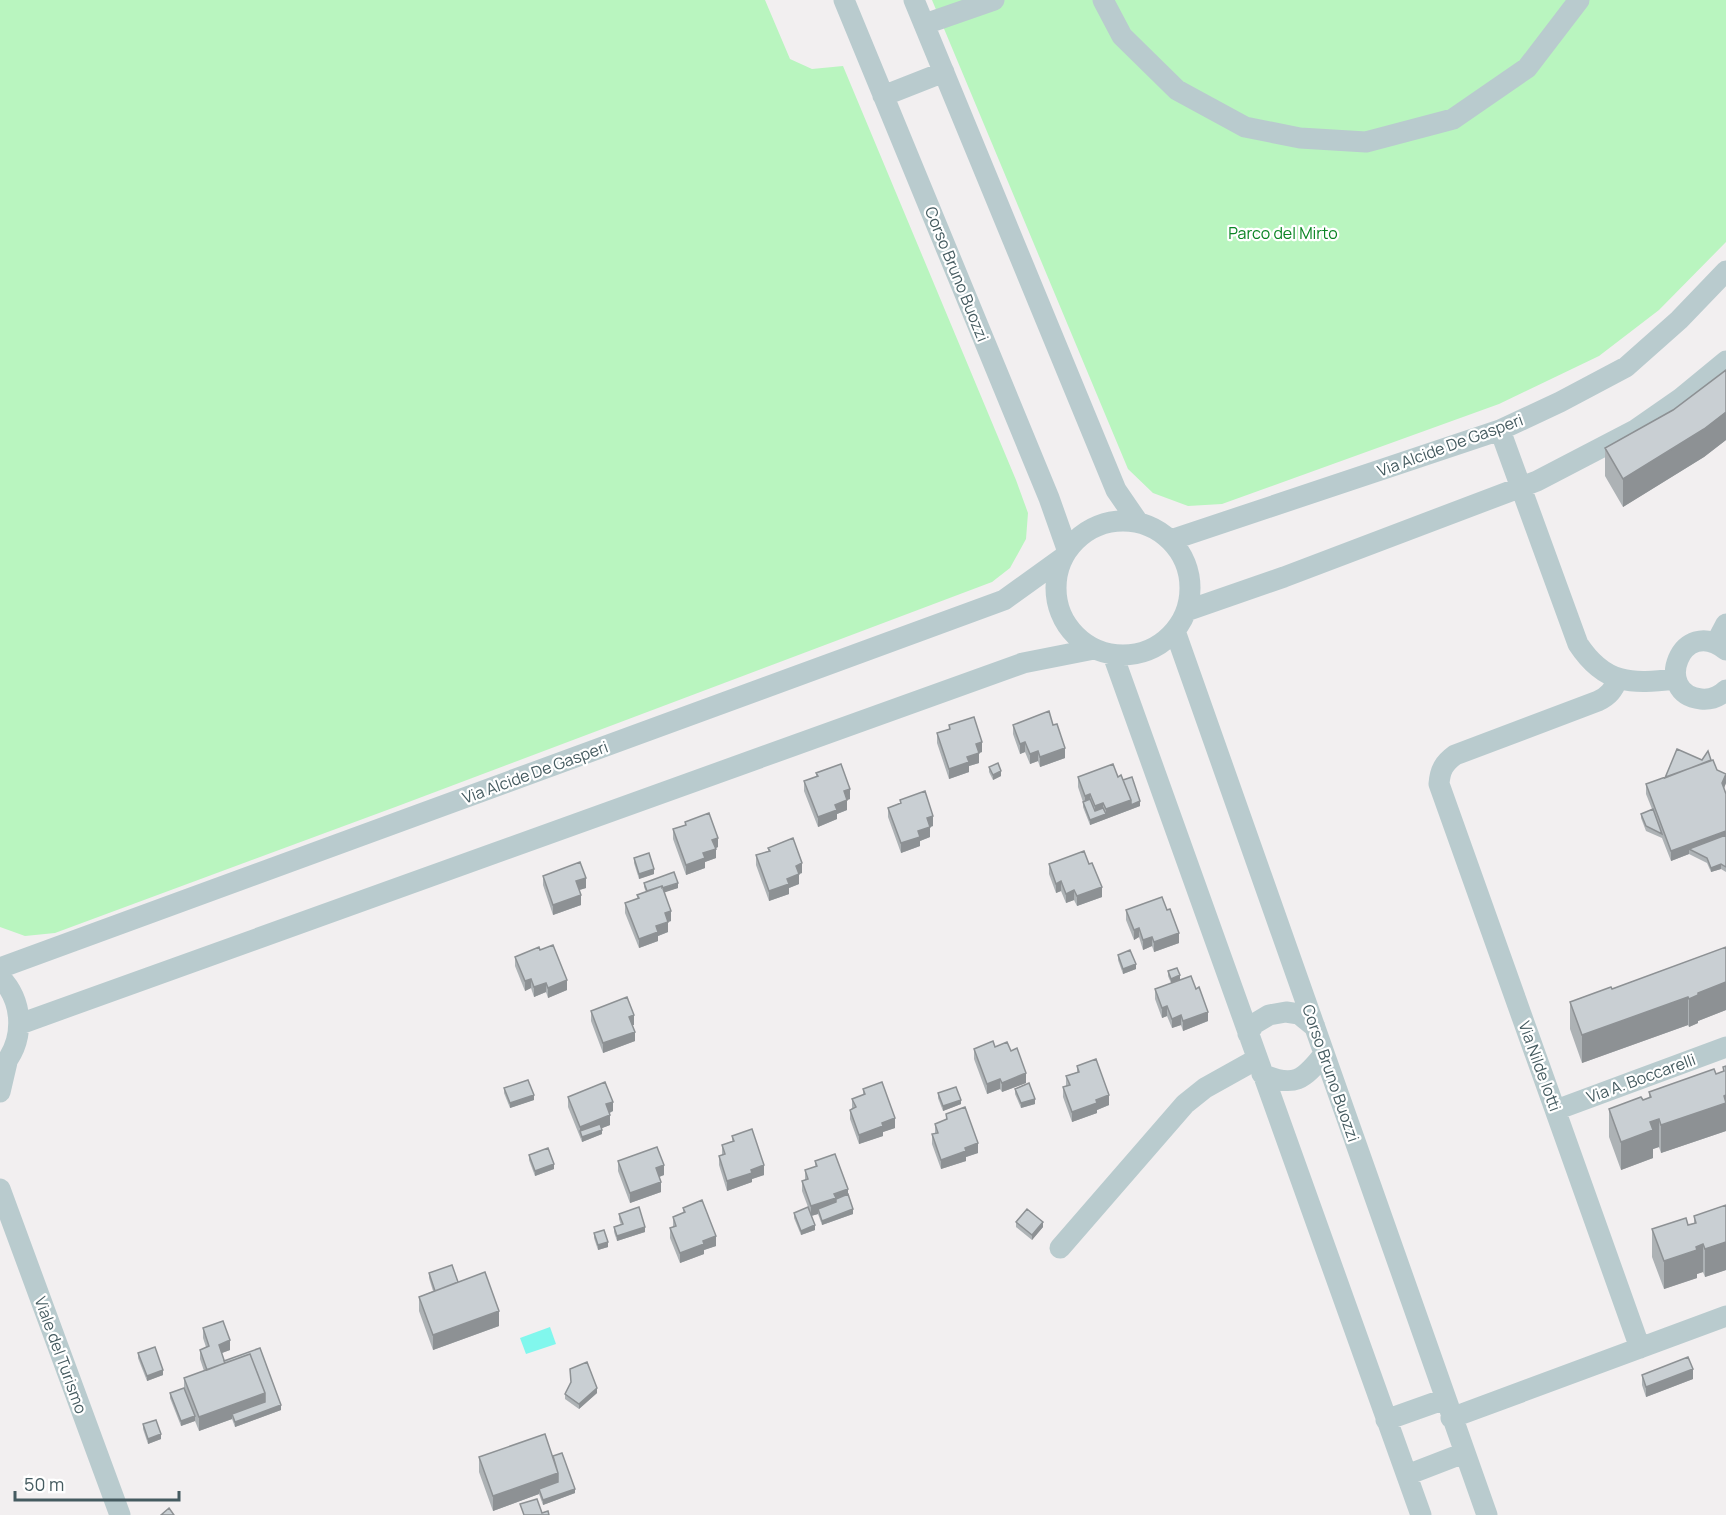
<svg xmlns="http://www.w3.org/2000/svg" width="1726" height="1515" viewBox="0 0 1726 1515" font-family="Manrope,sans-serif">
  <style>
    .green { fill: #b9f5bf }
    .water { fill: #81f7ed }
    .lines { fill: none; stroke-linecap: round; stroke-linejoin: round }
    .street { stroke: #b9cbce; stroke-width: 21 }
    .wall { fill: #adb2b5 }
    .shaded-wall { fill: #8d9194 }
    .building { fill: #c9cfd3; stroke: #8d9194; stroke-width: 1.5 }
    .labels { text-anchor: middle; stroke-width: 4.5; stroke-linejoin: round; paint-order: stroke }
    .park-label { font-size: 16px; fill: #0b8525; stroke: #fff }
    .street-label { font-size: 16px; fill: #455b60; stroke: #fff }
  </style>
  <rect width="100%" height="100%" fill="#f2eff0"/>
  <path class="green" d="M0,0H765L790,59L812,69L843,66L1016,480L1028,513L1026,539L1010,568L992,582L398,806L55,933L25,936L0,927Z
    M932,0H1726V242L1659,310L1599,356L1499,404L1222,504L1188,506L1153,493L1128,469Z"/>
  <path class="water" d="M550,1327L556,1344L526,1354L520,1338Z"/>
  <g class="lines">
    <path class="street" d="M844,0L1049,498L1067,549
      M914,0L1116,490L1138,522
      M1103,0L1122,36L1177,90L1245,127L1300,138L1366,142L1453,119L1527,68L1579,0
      M925,24L994,0
      M883,96L944,72
      M1500,430L1578,644C1605,685 1631,684 1676,679
      M1056 588a67 67 0 1 1 134 0a67 67 0 1 1-134 0Z
      M1171,540L1500,430L1560,402L1626,367L1679,320L1726,271
      M1186,611L1284,577L1537,481L1635,430L1681,398L1726,361
      M1175,631L1487,1515
      M1716,643L1726,624
      M1726,650C1681,614 1652,694 1701,699C1711,700 1719,697 1726,690
      M1113,655L1421,1515
      M1618,679C1613,690 1609,696 1598,701L1455,755C1444,763 1440,770 1439,784L1640,1348
      M0,968L1004,600L1061,559
      M0,977C25,1003 25,1043 0,1069
      M20,1024L1023,663L1094,649
      M1248,1034L1254,1024L1269,1015L1286,1012L1299,1014L1315,1027
      M1262,1074C1294,1088 1304,1080 1324,1054
      M0,1092L7,1062
      M1556,1110L1726,1047
      M0,1189L120,1515
      M1060,1248L1185,1104L1205,1088L1257,1059
      M1451,1418L1726,1316
      M1386,1420L1445,1399
      M1407,1475L1464,1453"/>
  </g>
  <path class="wall" d="M1726,370V440L1704,457L1623,507L1605,476V448L1673,410Z
    M949,725L982,752L979,753V763L969,766V772L949,779L937,743V733L949,729Z
    M1013,725L1065,758L1040,767L1038,761L1030,764L1025,752L1020,754L1013,734Z
    M1702,760H1711L1726,783L1724,788L1726,794V872L1721,869L1711,872L1707,863L1689,854L1671,861L1662,838L1646,831L1641,818V814L1652,809L1646,794V784L1665,778Z
    M989,767L1001,776L993,780L989,772Z
    M816,773L850,799L847,800V810L837,814V819L818,827L804,791V781L816,777Z
    M1078,777H1118L1123,780L1140,806L1090,825L1083,807V802L1078,787Z
    M900,800L933,826L930,827V837L920,841V846L901,853L888,817V808L900,803Z
    M685,822L718,847L715,848L716,858L705,862V868L686,875L673,839V829L685,825Z
    M768,848L802,873L799,874V884L789,888V894L769,901L756,865V855L768,851Z
    M634,858L654,874L639,879L634,863Z
    M1049,864L1102,897L1077,906L1074,900L1066,903L1061,891L1056,893L1049,874Z
    M543,876L586,888L579,890L581,905L553,915L543,885Z
    M644,883L678,888L664,892L671,921L668,922V932L658,936V941L639,948L625,913V903L637,899V895L646,892L644,887Z
    M1126,910L1179,943L1154,952L1152,946L1143,950L1139,937L1134,940L1126,920Z
    M1726,947V1010L1698,1021V1023L1689,1027L1688,1025L1582,1063L1570,1029V1002L1612,989Z
    M1118,955L1136,969L1123,974L1118,960Z
    M515,957L567,990L548,998L546,992L534,997L531,988L525,991L515,966Z
    M1168,971L1180,980L1208,1021L1183,1031L1181,1025L1172,1028L1167,1016L1162,1018L1155,999V989L1171,983L1168,976Z
    M591,1011L634,1025H632L635,1041L603,1053L591,1021Z
    M995,1047L1011,1051L1026,1083L1002,1092L1000,1089L987,1094L974,1059V1049Z
    M1077,1066L1109,1105L1097,1110V1113L1072,1122L1063,1097V1087L1066,1086V1076L1077,1072Z
    M1726,1066V1131L1661,1153L1659,1147L1653,1149V1158L1621,1170L1609,1137V1109L1649,1098V1092L1723,1072V1067Z
    M504,1088L534,1100L510,1108L504,1093Z
    M863,1089L895,1128L883,1132V1136L859,1144L850,1119V1110L852,1108V1099L863,1095Z
    M1015,1089L1035,1104L1021,1108L1015,1094Z
    M938,1093L961,1104L943,1111L938,1098Z
    M568,1097L613,1111L610,1113V1125L602,1128V1134L582,1142L568,1107Z
    M946,1114L978,1153L966,1157V1161L941,1169L932,1144V1134H935V1124L946,1120Z
    M732,1136L764,1175L752,1179V1182L727,1191L719,1165V1156L722,1155V1145L732,1141Z
    M529,1155L554,1169L535,1176L529,1160Z
    M618,1161L664,1175L659,1177L661,1192L630,1203L618,1171Z
    M815,1161L848,1194L853,1214L822,1225L818,1214L811,1216L815,1230L801,1235L794,1218V1213L808,1207L802,1191V1181L805,1180V1170L815,1167Z
    M1726,1205V1270L1705,1277L1703,1272L1697,1274V1278L1664,1289L1652,1257V1229L1688,1225L1694,1223V1216Z
    M683,1208L716,1246L704,1250V1254L680,1263L670,1238V1228L673,1227V1217L683,1213Z
    M619,1214L645,1232L617,1241L614,1232V1227L621,1225L619,1219Z
    M1016,1222L1043,1227L1032,1240L1016,1227Z
    M594,1233L608,1247L598,1250L594,1238Z
    M429,1273L458,1282L499,1326L433,1350L419,1311V1297L433,1291L429,1278Z
    M203,1328L230,1350L222,1353L224,1361L281,1410L235,1427L232,1419L199,1431L195,1421L181,1426L170,1398V1393L184,1388V1378L204,1371L200,1359V1350L206,1347L203,1338Z
    M138,1353L163,1375L147,1381L138,1358Z
    M570,1369L597,1393L579,1409L565,1399V1394L571,1383Z
    M1642,1375L1693,1379L1646,1397L1642,1385Z
    M143,1424L161,1439L148,1444L143,1429Z
    M479,1457L575,1493L543,1505L539,1494L493,1511L479,1472Z"/>
  <path class="shaded-wall" d="M1726,412V440L1704,457L1623,507V479Z
    M982,742V752L976,754V744Z
    M1025,742V752L1020,754V744Z
    M1065,748V758L1040,767V757Z
    M1038,751V761L1030,764V754Z
    M979,753V763L969,766V772L949,779V769L967,757Z
    M1001,771V776L993,780V775Z
    M1726,774V783L1722,793V783Z
    M850,789V799L847,800V810L837,814V819L818,827V817L835,805L844,791Z
    M1090,794V804L1085,806V796Z
    M1131,800L1140,801V806L1090,825V820L1106,814V809Z
    M1103,803V813L1095,816V806Z
    M933,816V826L930,827V837L920,841V846L901,853V843L918,831L927,818Z
    M1726,831V840L1689,849V854L1671,861V851Z
    M718,838V847L712,850V840Z
    M716,849V858L705,862V868L686,875V865L703,853Z
    M802,863V873L796,875V866Z
    M1721,864V869L1711,872V868Z
    M654,869V874L639,879V874Z
    M799,874V884L789,888V894L769,901V891L787,879Z
    M586,878V888L576,891V881Z
    M1061,881V891L1056,893V884Z
    M678,883V888L648,898V893Z
    M1102,887V897L1077,906V896Z
    M1074,890V900L1066,903V894Z
    M581,895V905L553,915V905Z
    M671,911V921L665,923V913Z
    M668,922V932L658,936V941L639,948V939L656,926Z
    M1139,928V937L1134,940V930Z
    M1179,933V943L1154,952V942Z
    M1152,937V946L1143,950V940Z
    M1136,964V969L1123,974V969Z
    M1180,975V980L1171,984V979Z
    M531,979V988L525,991V981Z
    M567,980V990L548,998V988Z
    M1726,982V1010L1698,1021V1023L1689,1027V999L1698,993Z
    M546,983V992L534,997V987Z
    M1688,997V1025L1582,1063V1035Z
    M1167,1006V1016L1162,1018V1008Z
    M1208,1012V1021L1183,1031V1021Z
    M634,1015V1025L629,1026V1017Z
    M1181,1015V1025L1172,1028V1019Z
    M635,1032V1041L603,1053V1043Z
    M1026,1073V1083L1002,1092V1083Z
    M1000,1079V1089L987,1094V1084Z
    M534,1095V1100L510,1108V1103Z
    M1109,1095V1105L1097,1110V1113L1072,1122V1112L1096,1100Z
    M1726,1095V1131L1661,1153V1125Z
    M1035,1099V1104L1021,1108V1103Z
    M961,1100V1104L943,1111V1106Z
    M613,1102V1111L606,1114V1104Z
    M610,1115V1125L582,1136L580,1131V1136V1127Z
    M895,1118V1128L883,1132V1136L859,1144V1135L882,1123Z
    M1659,1119V1147L1653,1149V1158L1621,1170V1142L1650,1122Z
    M602,1130V1134L582,1142V1137Z
    M978,1143V1153L966,1157V1161L941,1169V1160L965,1148Z
    M554,1164V1169L535,1176V1171Z
    M664,1165V1175L656,1178V1168Z
    M764,1165V1175L752,1179V1182L727,1191V1181L751,1170Z
    M661,1182V1192L630,1203V1193Z
    M848,1189V1199L818,1209V1214L811,1216V1206L834,1194Z
    M853,1209V1214L822,1225V1221Z
    M1043,1222V1227L1032,1240V1235Z
    M815,1225V1230L801,1235V1231Z
    M645,1227V1232L617,1241V1236Z
    M716,1236V1246L704,1250V1254L680,1263V1253L703,1241Z
    M608,1242V1247L598,1250V1245Z
    M1726,1242V1270L1705,1277V1249Z
    M1703,1244V1272L1697,1274V1278L1664,1289V1261L1696,1247Z
    M499,1311V1326L433,1350V1335Z
    M230,1340V1350L219,1354V1345Z
    M1693,1369V1379L1646,1397V1387Z
    M163,1370V1375L147,1381V1376Z
    M597,1388V1393L579,1409V1404Z
    M265,1393V1407L232,1414V1419L199,1431V1417Z
    M281,1405V1410L235,1427V1422Z
    M195,1416V1421L181,1426V1421Z
    M161,1434V1439L148,1444V1439Z
    M558,1473V1487L539,1489V1494L493,1511V1496Z
    M575,1489V1493L543,1505V1500Z"/>
  <path class="building" d="M1726,370V412L1704,429L1623,479L1605,448L1673,410Z
    M1049,711L1053,725L1057,724L1065,748L1040,757L1038,751L1030,754L1025,742L1020,744L1013,725Z
    M974,717L982,742L976,744L979,753L967,757L969,762L949,769L937,733L950,729L949,725Z
    M1677,749L1702,760L1708,751L1711,760L1665,778Z
    M1713,760L1717,770L1726,774L1722,783L1726,794V831L1671,851L1646,784Z
    M998,763L1001,771L993,775L989,767Z
    M841,764L850,789L844,791L847,800L835,805L837,810L818,817L804,781L818,776L816,773Z
    M1113,764L1118,777L1121,775L1131,800L1106,809L1103,803L1095,806L1090,794L1085,796L1078,777Z
    M1132,777L1140,801L1131,805V800L1123,780Z
    M925,791L933,816L927,818L930,827L918,831L920,837L901,843L888,808L901,803L900,800Z
    M1090,799L1095,811L1103,808L1106,814L1090,820L1083,802Z
    M1653,809L1662,834L1646,826L1641,814Z
    M709,813L718,838L712,840L716,849L703,853L705,858L686,865L673,829L686,825L685,822Z
    M1726,835V867L1721,864L1711,868L1707,858L1689,849Z
    M793,838L802,863L796,866L799,874L787,879L789,884L769,891L756,855L770,851L768,848Z
    M1084,851L1089,864L1092,863L1102,887L1077,896L1074,890L1066,894L1061,881L1056,884L1049,864Z
    M649,853L654,869L639,874L634,858Z
    M580,862L586,878L576,881L581,895L553,905L543,876Z
    M674,872L678,883L662,888V886L647,891L644,883Z
    M662,886L671,911L665,913L668,922L656,926L658,932L639,939L625,903L639,898L637,895Z
    M1162,897L1167,910L1170,909L1179,933L1154,942L1152,937L1143,940L1139,928L1134,930L1126,910Z
    M553,945L567,980L548,988L546,983L534,987L531,979L525,981L515,957L539,947L540,950Z
    M1726,947V982L1698,993V995L1689,999L1688,997L1582,1035L1570,1002L1611,987L1612,989Z
    M1130,950L1136,964L1123,969L1118,955Z
    M1177,968L1180,975L1171,979L1168,971Z
    M1191,976L1196,989L1199,987L1208,1012L1183,1021L1181,1015L1172,1019L1167,1006L1162,1008L1155,989Z
    M627,997L634,1015L629,1017L635,1032L603,1043L591,1011Z
    M993,1041L995,1047L1007,1042L1011,1051L1017,1048L1026,1073L1002,1083L1000,1079L987,1084L974,1049Z
    M1096,1059L1109,1095L1096,1100L1097,1103L1072,1112L1063,1087L1070,1085L1066,1076L1079,1072L1077,1066Z
    M1726,1066V1095L1724,1096L1726,1103L1661,1125L1659,1119L1650,1122L1653,1130L1621,1142L1609,1109L1641,1097L1643,1100L1651,1097L1649,1092L1714,1069L1716,1074L1724,1071L1723,1067Z
    M528,1080L534,1095L510,1103L504,1088Z
    M605,1082L613,1102L606,1104L610,1115L580,1127L568,1097Z
    M882,1082L895,1118L882,1123L883,1126L859,1135L850,1110L856,1107L852,1099L865,1094L863,1089Z
    M1029,1083L1035,1099L1021,1103L1015,1089Z
    M956,1087L961,1100L943,1106L938,1093Z
    M965,1107L978,1143L965,1148L966,1151L941,1160L932,1134L938,1133L935,1124L947,1119L946,1114Z
    M600,1124L602,1130L582,1137L580,1131Z
    M752,1129L764,1165L751,1170L752,1173L727,1181L719,1156L725,1154L722,1145L734,1141L732,1136Z
    M657,1147L664,1165L656,1168L661,1182L630,1193L618,1161Z
    M548,1148L554,1164L535,1171L529,1155Z
    M835,1154L848,1189L834,1194L836,1198L811,1206L802,1181L808,1179L805,1170L817,1166L815,1161Z
    M848,1194L853,1209L822,1221L818,1209L836,1202V1199Z
    M702,1200L716,1236L703,1241L704,1244L680,1253L670,1228L676,1226L673,1217L685,1212L683,1208Z
    M1726,1205V1242L1705,1249L1703,1244L1696,1247L1697,1250L1664,1261L1652,1229L1686,1218L1688,1225L1696,1223L1694,1216Z
    M639,1207L645,1227L617,1236L614,1227L623,1224L619,1214Z
    M808,1207L815,1225L801,1231L794,1213Z
    M1027,1209L1043,1222L1032,1235L1016,1222Z
    M604,1230L608,1242L598,1245L594,1233Z
    M452,1265L458,1282L435,1291L429,1273Z
    M485,1272L499,1311L433,1335L419,1297Z
    M223,1321L230,1340L219,1345L225,1363L207,1370L200,1350L209,1346L203,1328Z
    M155,1347L163,1370L147,1376L138,1353Z
    M260,1348L281,1405L235,1422L232,1414L265,1402V1393L250,1354L225,1363L224,1361Z
    M250,1354L265,1393L199,1417L184,1378Z
    M1688,1357L1693,1369L1646,1387L1642,1375Z
    M587,1362L597,1388L579,1404L565,1394L571,1382L570,1369Z
    M184,1388L195,1416L181,1421L170,1393Z
    M156,1420L161,1434L148,1439L143,1424Z
    M545,1434L558,1473L493,1496L479,1457Z
    M562,1453L575,1489L543,1500L539,1489L558,1482V1473L553,1456Z
    M537,1499L542,1513L548,1511L549,1515H524L520,1504Z
    M169,1508L174,1515H161Z"/>
  <g class="labels">
    <g class="park-label">
      <text x="1283" y="239">Parco del Mirto</text>
    </g>
    <g class="street-label">
      <text transform="translate(957 274) rotate(68)" y="6">Corso Bruno Buozzi</text>
      <text transform="translate(1450 445) rotate(-20)" y="6">Via Alcide De Gasperi</text>
      <text transform="translate(535 772) rotate(-20)" y="6">Via Alcide De Gasperi</text>
      <text transform="translate(1540 1066) rotate(70)" y="6">Via Nilde Iotti</text>
      <text transform="translate(1331 1073) rotate(71)" y="6">Corso Bruno Buozzi</text>
      <text transform="translate(1641 1078) rotate(-20)" y="6">Via A. Boccarelli</text>
      <text transform="translate(61 1355) rotate(70)" y="6">Viale del Turismo</text>
    </g>
  </g>
  <path d="M15 1491v9h164v-9" fill="none" stroke="#455b60" stroke-width="3"/>
  <text x="24" y="1491" font-size="18" fill="#455b60" stroke="#ffffff" stroke-width="4.5" paint-order="stroke">50 m</text>
</svg>
